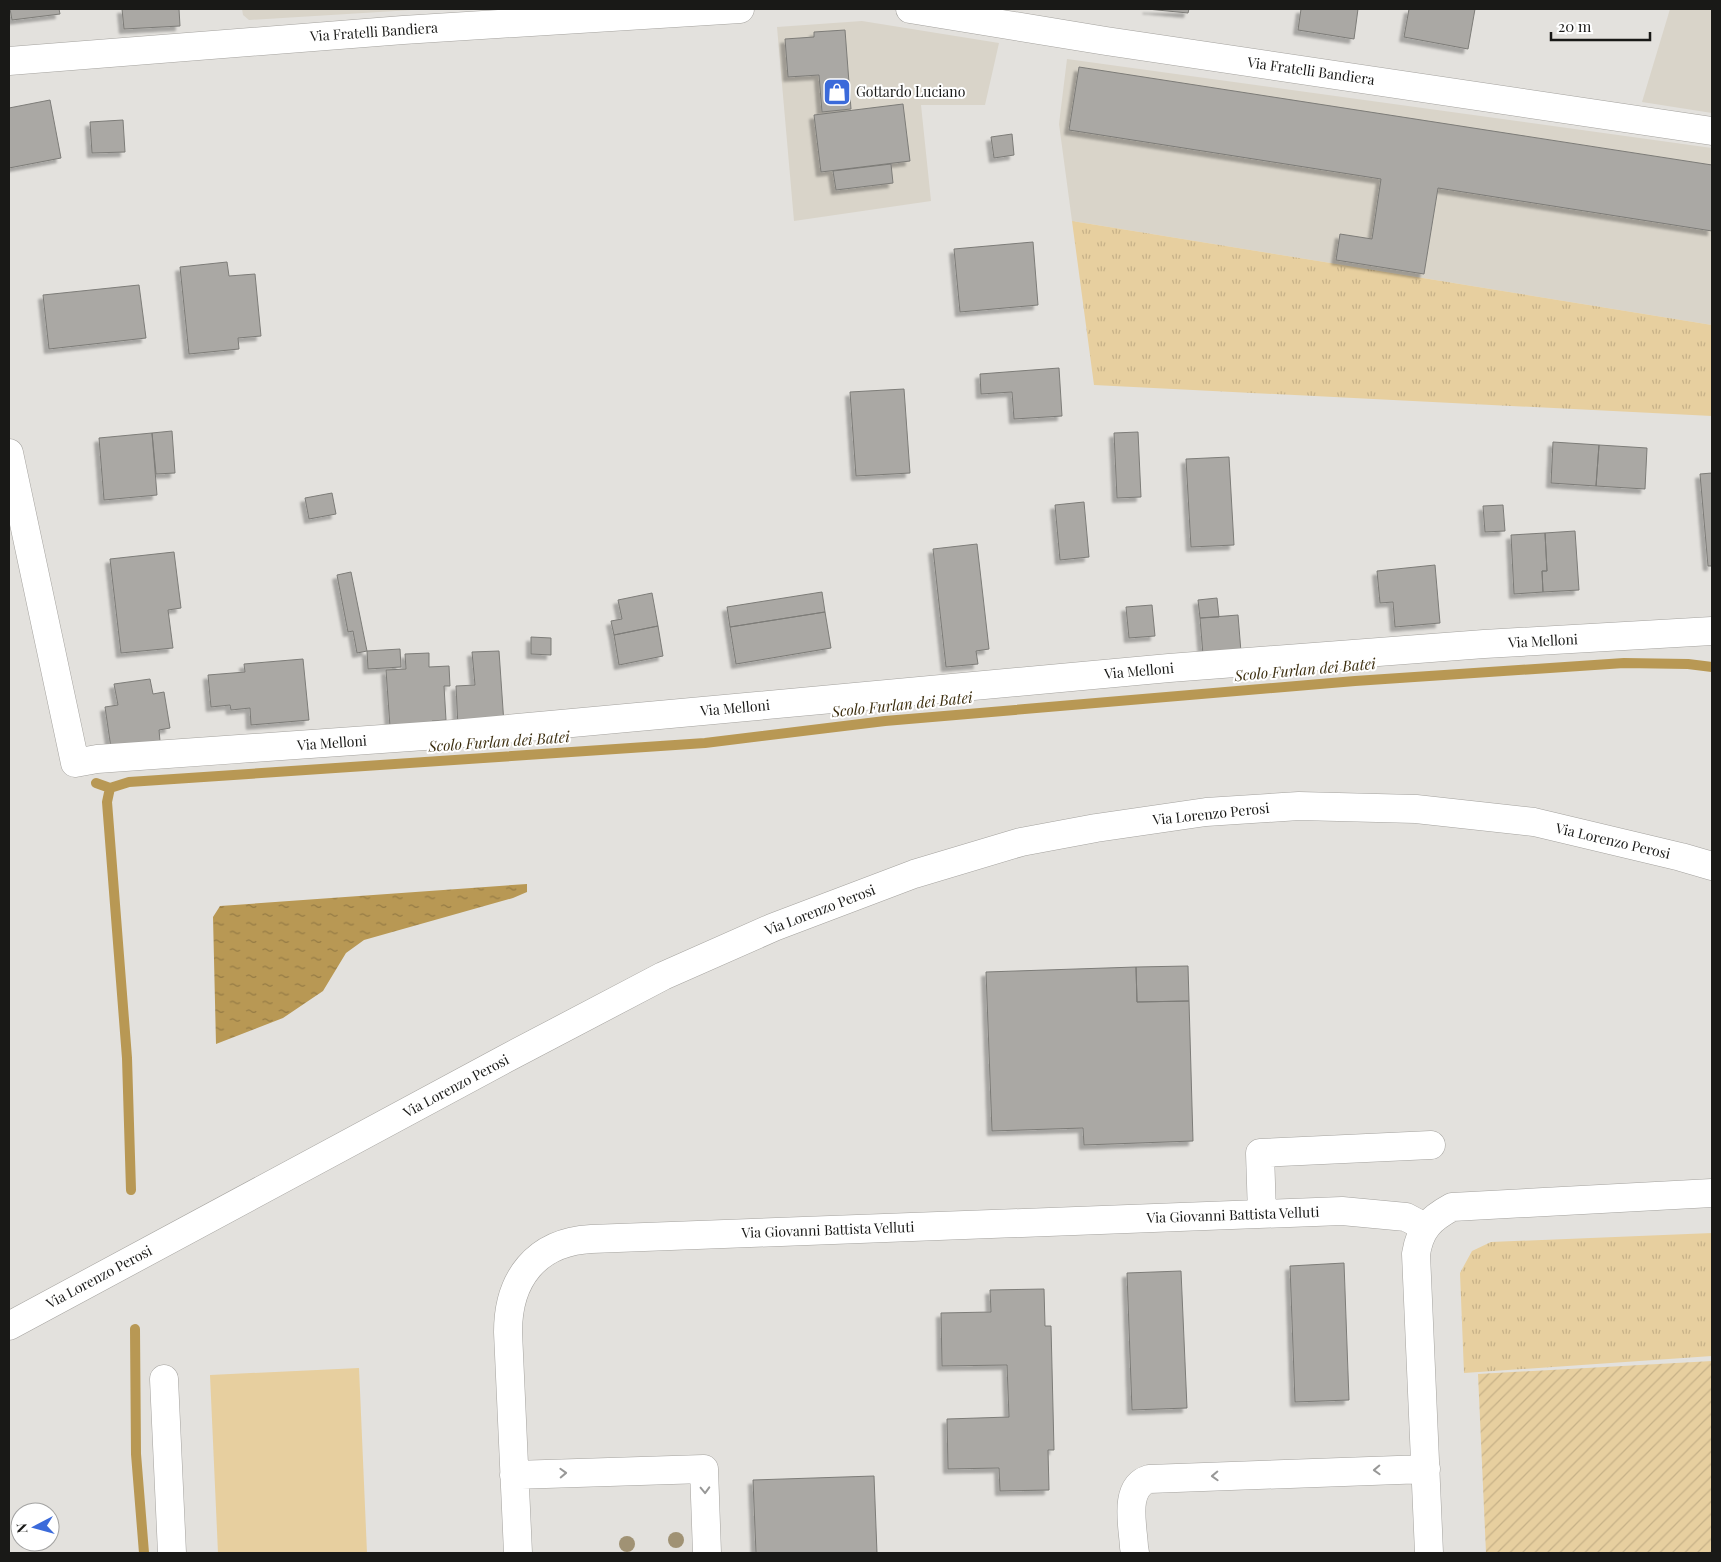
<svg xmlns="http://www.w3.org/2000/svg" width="1721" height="1562" viewBox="0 0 1721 1562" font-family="'Playfair Display',serif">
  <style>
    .built { fill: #d9d4c9 }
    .grass { fill: url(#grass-tufts) }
    .garden { fill: url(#garden-furrows) }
    .pitch { fill: #e7cf9f }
    .water { fill: url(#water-ripples) }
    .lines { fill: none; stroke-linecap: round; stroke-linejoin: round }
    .stream { stroke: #b89854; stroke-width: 10 }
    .building { fill: #aaa8a4; stroke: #7d7c78; filter: url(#shadow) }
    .minor-casing { stroke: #a4a29e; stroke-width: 29 }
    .major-casing { stroke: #a4a29e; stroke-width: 29 }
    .minor { stroke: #fff; stroke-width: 28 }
    .major { stroke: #fff; stroke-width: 28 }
    .tree { fill: #a09274 }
    .oneway { stroke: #989897 }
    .labels { text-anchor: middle; stroke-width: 4; stroke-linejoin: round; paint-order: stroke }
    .street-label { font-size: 14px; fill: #191917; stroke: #fff }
    .poi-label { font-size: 14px; fill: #191917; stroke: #fff; text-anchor: start }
    .water-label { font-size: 15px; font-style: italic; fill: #3c2e0f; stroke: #fff }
  </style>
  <defs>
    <pattern id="grass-tufts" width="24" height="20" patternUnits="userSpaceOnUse" patternTransform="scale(1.25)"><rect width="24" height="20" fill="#e7cf9f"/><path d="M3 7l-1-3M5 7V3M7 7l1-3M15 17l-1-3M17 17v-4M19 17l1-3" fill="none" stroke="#c6b188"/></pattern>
    <pattern id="garden-furrows" width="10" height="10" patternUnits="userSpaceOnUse" patternTransform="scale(1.25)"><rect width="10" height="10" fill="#e7cf9f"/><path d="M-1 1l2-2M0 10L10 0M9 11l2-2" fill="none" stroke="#c6b188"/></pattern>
    <pattern id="water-ripples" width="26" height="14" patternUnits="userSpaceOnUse" patternTransform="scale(1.25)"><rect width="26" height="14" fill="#b89854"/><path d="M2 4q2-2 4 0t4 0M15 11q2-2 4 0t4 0" fill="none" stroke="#957b45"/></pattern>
    <filter id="shadow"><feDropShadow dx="-4.5" dy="4.5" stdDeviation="1" flood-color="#0004"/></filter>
  </defs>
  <rect width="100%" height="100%" fill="#e3e1dd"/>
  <path class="built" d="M242,9H428L249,20L243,15Z
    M1670,9H1712V113L1642,102Z
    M862,21L999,43L985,105H921L931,201L794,221L777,27Z
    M1067,59L1712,148V325L1072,221L1059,124Z"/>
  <path class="grass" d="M1072,221L1712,325V416L1094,385Z
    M1712,1233V1356L1464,1373L1460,1273L1472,1251L1491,1242Z"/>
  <path class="garden" d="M1712,1361V1553H1486L1478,1374Z"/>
  <path class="pitch" d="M359,1368L367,1553H218L210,1375Z"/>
  <path class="water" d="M527,884V892L513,898L364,940L346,953L323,991L283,1018L216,1044L213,917L220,906Z"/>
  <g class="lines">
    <path class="stream" d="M96,783L110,788L129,782L705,743L885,721L1355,681L1624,663L1688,664L1712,667
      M110,788L107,802L127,1058L131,1190
      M135,1329L136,1454L144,1553"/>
  </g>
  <path class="building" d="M10,9H59L60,14L12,20Z
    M122,9H179L180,26L124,29Z
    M1147,9H1189L1188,13Z
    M1301,9H1358L1354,39L1298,30Z
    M1409,9H1475L1468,49L1404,37Z
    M845,30L851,109L822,112L819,75L788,77L785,39L814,37V32Z
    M1079,67L1712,165V231L1438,188L1424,274L1336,260L1340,234L1372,239L1381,179L1069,130Z
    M50,100L61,158L9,168V108Z
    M903,104L910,161L821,172L814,115Z
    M123,120L125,152L92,153L90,122Z
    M1012,134L1014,155L994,158L991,137Z
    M891,164L893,183L836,190L833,171Z
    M1033,242L1038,305L960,312L954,249Z
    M227,262L229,276L255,274L261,336L238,338L239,349L189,354L180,267Z
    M139,285L146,338L49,349L43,295Z
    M1059,368L1062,416L1014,419L1012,392L981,394L980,374Z
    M904,389L910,473L856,476L850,392Z
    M172,431L175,473L156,474L152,433Z
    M1138,432L1141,497L1117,498L1114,433Z
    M152,433L157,495L104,500L99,438Z
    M1553,442L1599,445L1596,486L1551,483Z
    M1599,445L1647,448L1645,489L1596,486Z
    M1229,457L1234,545L1191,547L1186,459Z
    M1712,473V566H1708L1700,474Z
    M332,493L336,514L309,519L305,498Z
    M1084,502L1089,557L1060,560L1055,505Z
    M1503,505L1505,531L1485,532L1483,506Z
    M1575,531L1579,590L1543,592L1542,571H1547L1545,533Z
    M1545,533L1547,571H1542L1543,592L1514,594L1511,535Z
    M977,544L989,649L976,651L978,664L946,667L933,549Z
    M174,552L181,608L168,610L173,648L121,653L110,559Z
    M1435,565L1440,623L1395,627L1393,602L1380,603L1377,571Z
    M351,572L367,651L357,653L353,631L348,632L337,575Z
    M822,592L825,612L730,627L727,607Z
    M652,593L658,626L614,635L611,621L622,619L618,600Z
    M1217,598L1219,617L1200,618L1198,600Z
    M1152,605L1155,636L1129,638L1126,607Z
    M825,612L831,648L736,664L730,627Z
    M1238,615L1241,652L1203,655L1200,618Z
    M658,626L663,656L619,665L614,635Z
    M531,637L551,638V655L531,654Z
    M400,649L401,667L368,669L367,651Z
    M499,651L504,724L458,727L456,686L475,685L472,652Z
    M429,653V667L449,666L450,686H444L446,720L432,721V725L390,727L386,670L406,669L405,654Z
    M303,659L309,720L251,725L250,708L231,710L230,705L211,707L208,675L245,672L244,664Z
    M150,679L153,694L164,692L170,728L159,730L160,741L111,748L105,707L118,705L114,684Z
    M1188,966L1189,1001L1137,1002L1136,967Z
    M1136,967L1137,1002L1189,1001L1193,1141L1084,1145L1083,1128L992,1131L986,972Z
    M1344,1263L1349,1400L1295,1402L1290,1266Z
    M1181,1271L1187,1408L1132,1410L1127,1273Z
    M1044,1289L1045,1326H1051L1054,1450H1048L1049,1490L1000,1491L999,1468L948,1469L947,1419L1009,1417L1007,1365L942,1366L941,1313L991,1312L990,1290Z
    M874,1476L877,1553H756L753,1480Z"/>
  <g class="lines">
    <g class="minor-casing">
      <path id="minor" d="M910,9L1106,41L1712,131
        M9,61L403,30L740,9
        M9,453L75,763L97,759L453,734L1169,668L1484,644L1712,631
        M1262,1214L1260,1153L1431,1145
        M164,1379L172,1553
        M514,1475L704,1469L707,1553
        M518,1553L508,1332C508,1279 536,1242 591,1239L1342,1211L1406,1217L1425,1227
        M1135,1553L1134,1547C1133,1526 1123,1487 1149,1479L1426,1469
        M1429,1553L1416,1254C1420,1229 1430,1219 1452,1207L1712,1193"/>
    </g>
    <g class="major-casing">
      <path id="major" d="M9,1326L505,1059L663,976L774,927L914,874L1021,842L1096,828L1206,812L1299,806L1416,809L1534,822L1681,857L1712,866"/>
    </g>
    <use href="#minor" class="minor"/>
    <use href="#major" class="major"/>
  </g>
  <g class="tree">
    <circle cx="676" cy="1540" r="8"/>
    <circle cx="627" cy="1544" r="8"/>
  </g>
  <defs><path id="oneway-chevron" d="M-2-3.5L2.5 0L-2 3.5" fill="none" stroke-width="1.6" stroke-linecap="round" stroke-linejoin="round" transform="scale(1.25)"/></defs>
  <g class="oneway">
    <use href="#oneway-chevron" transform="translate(1377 1470) rotate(178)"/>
    <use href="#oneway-chevron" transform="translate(563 1473) rotate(-2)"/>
    <use href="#oneway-chevron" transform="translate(1215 1476) rotate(178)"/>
    <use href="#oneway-chevron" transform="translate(705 1490) rotate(88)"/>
  </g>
  <defs>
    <g id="shop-square" transform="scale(1.4375)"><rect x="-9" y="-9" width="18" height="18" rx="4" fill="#3b6ada" stroke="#fff"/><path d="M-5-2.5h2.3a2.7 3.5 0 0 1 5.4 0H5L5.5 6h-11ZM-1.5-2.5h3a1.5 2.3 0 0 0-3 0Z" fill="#fff"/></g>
  </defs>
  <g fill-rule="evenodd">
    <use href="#shop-square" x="837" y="92"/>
  </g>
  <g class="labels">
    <g class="street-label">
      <text transform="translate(374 32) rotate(-4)" y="5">Via Fratelli Bandiera</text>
      <text transform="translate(1311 71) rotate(8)" y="5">Via Fratelli Bandiera</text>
      <text transform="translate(1543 641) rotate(-3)" y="5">Via Melloni</text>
      <text transform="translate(1139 671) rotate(-5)" y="5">Via Melloni</text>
      <text transform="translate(735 708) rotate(-5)" y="5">Via Melloni</text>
      <text transform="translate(332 743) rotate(-4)" y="5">Via Melloni</text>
      <text transform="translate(1211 814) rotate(-6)" y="5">Via Lorenzo Perosi</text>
      <text transform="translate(1613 841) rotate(13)" y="5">Via Lorenzo Perosi</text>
      <text transform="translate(820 910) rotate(-21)" y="5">Via Lorenzo Perosi</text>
      <text transform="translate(456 1086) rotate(-28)" y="5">Via Lorenzo Perosi</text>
      <text transform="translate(1233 1215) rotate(-2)" y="5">Via Giovanni Battista Velluti</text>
      <text transform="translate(828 1230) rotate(-2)" y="5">Via Giovanni Battista Velluti</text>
      <text transform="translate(99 1277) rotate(-28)" y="5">Via Lorenzo Perosi</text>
    </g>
    <g class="poi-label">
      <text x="856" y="97">Gottardo Luciano</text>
    </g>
    <g class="water-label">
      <text transform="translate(1305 670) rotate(-5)" y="5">Scolo Furlan dei Batei</text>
      <text transform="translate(902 705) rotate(-6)" y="5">Scolo Furlan dei Batei</text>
      <text transform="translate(499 742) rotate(-4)" y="5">Scolo Furlan dei Batei</text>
    </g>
  </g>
  <rect width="1721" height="1562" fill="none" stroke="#191917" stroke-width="20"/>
  <g transform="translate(35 1527) rotate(264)"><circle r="24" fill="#ffffff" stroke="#a3a3a2"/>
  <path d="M0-4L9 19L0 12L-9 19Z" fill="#3b6ada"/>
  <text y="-8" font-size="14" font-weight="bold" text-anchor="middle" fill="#191917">N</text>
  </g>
  <path d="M1551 32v8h99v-8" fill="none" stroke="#191917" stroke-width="2.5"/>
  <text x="1558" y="32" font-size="15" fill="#191917" stroke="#ffffff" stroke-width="4" paint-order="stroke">20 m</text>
</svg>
